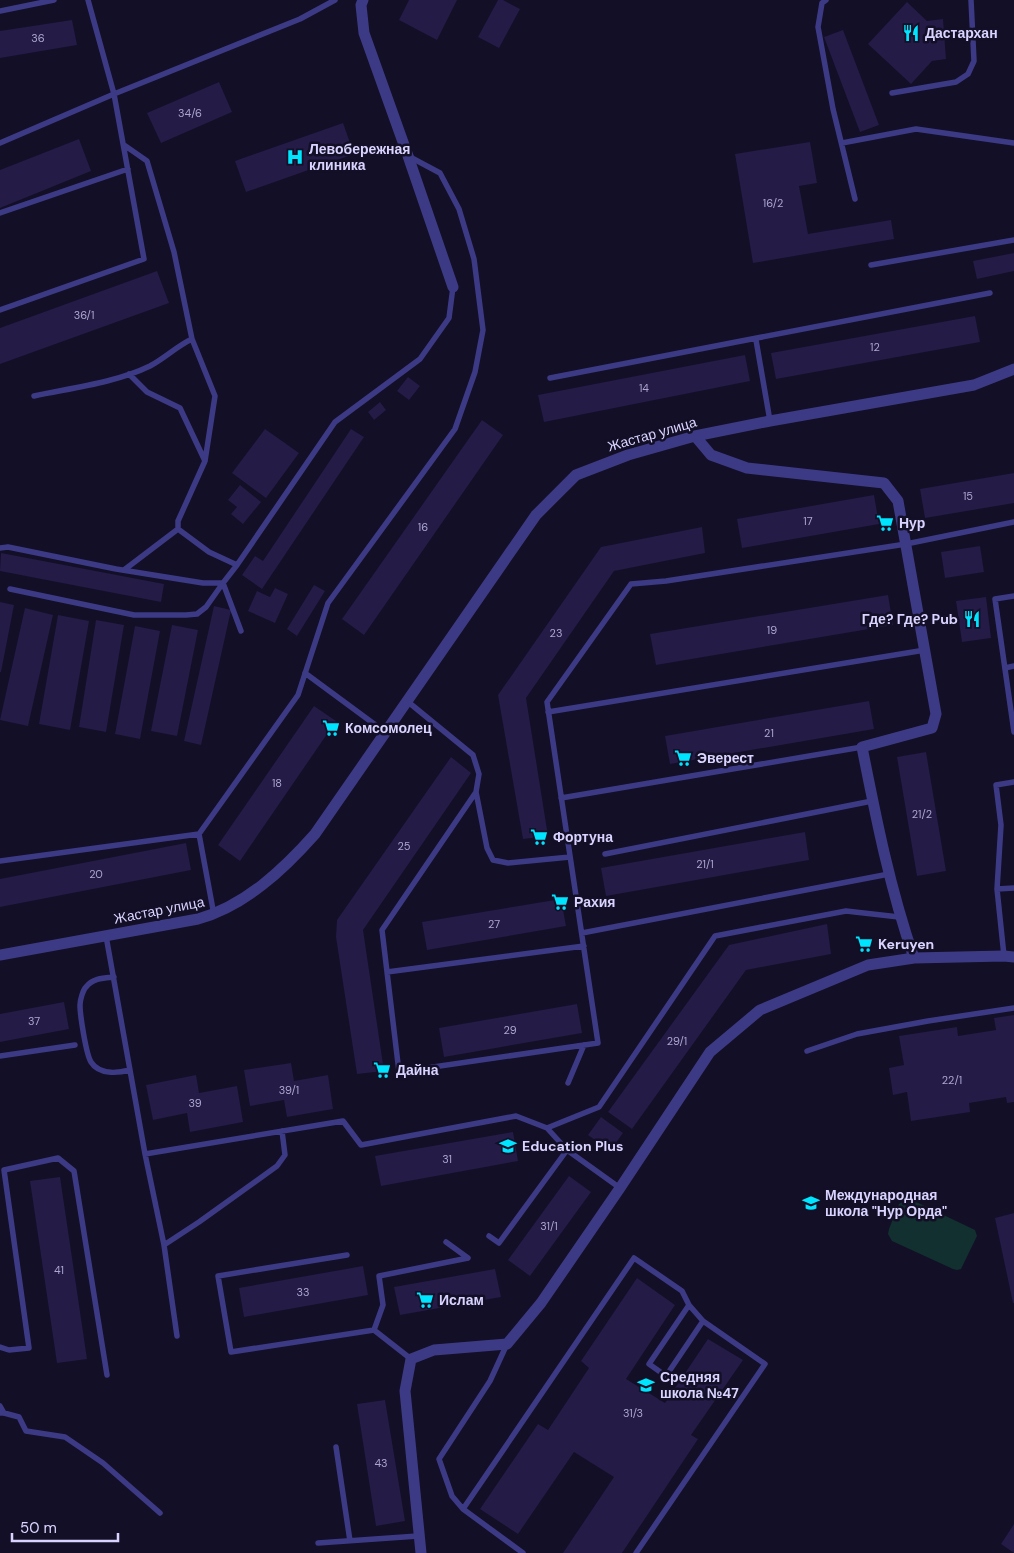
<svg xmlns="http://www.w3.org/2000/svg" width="1014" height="1553" viewBox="0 0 1014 1553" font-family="'DM Sans',sans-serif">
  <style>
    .green { fill: #12302f }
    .building { fill: #241b47 }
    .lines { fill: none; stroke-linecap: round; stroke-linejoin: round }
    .service { stroke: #3d3a85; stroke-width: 5.5 }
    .minor { stroke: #3d3a85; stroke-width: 11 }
    .labels { text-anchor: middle; stroke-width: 5; stroke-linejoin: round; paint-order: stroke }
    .number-label { font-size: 11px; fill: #aca6d1 }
    .poi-label { font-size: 14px; font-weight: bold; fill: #d9d4ff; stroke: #130f26; text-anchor: start }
    .street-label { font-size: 14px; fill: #d9d4ff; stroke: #130f26 }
  </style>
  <rect width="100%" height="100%" fill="#130f26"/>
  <path class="green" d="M905,1200H912L975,1230L977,1236L961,1269L957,1270L953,1269L892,1241L888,1234L889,1229L899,1204Z"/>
  <path class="building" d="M409,0H457L437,40L399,20Z
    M498,0H503L520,9L499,48L478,37Z
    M907,2L927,21L943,19L946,59L932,61L911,84L868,44Z
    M72,20L77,45L0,58V31Z
    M843,30L879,125L860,132L824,37Z
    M219,82L232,112L161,143L147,113Z
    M343,123L354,154L246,192L235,161Z
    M79,139L91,171L0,208V170Z
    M810,142L817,183L799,186L808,234L891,220L894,239L753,263L735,154Z
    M1014,253V271L977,279L973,261Z
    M157,271L169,303L0,364V328Z
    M975,316L980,342L776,379L771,353Z
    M745,355L750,381L544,422L538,395Z
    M408,377L420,386L409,400L397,391Z
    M380,402L386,410L374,420L368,412Z
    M482,420L503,435L364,635L342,619Z
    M265,429L299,453L266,498L232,473Z
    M351,429L364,437L262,589L242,575L255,556L263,561Z
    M1014,473V503L925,518L920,489Z
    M240,485L261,502L243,524L231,514L237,507L228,500Z
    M874,495L879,524L742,548L737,519Z
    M702,527L705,553L614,571L526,698L548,836L523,839L498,695L601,547Z
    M980,546L984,572L945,578L941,552Z
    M1,553L164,584L161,602L0,571Z
    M314,585L325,591L297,636L287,629Z
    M275,588L288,594L275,623L248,611L257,591L270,597Z
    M888,595L893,625L656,665L650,634Z
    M986,597L991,638L962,642L956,601Z
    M0,602L14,605L1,672H0Z
    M214,606L231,610L201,745L184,741Z
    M25,608L53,615L28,726L0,720Z
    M58,615L89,621L70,730L39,724Z
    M96,620L124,625L106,732L79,727Z
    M172,625L198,630L177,736L151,731Z
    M135,626L160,631L140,739L115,734Z
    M869,701L874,729L670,764L665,736Z
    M314,706L336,721L240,861L218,845Z
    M926,752L946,871L917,876L897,757Z
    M451,757L471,773L363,930L384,1071L357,1074L336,937L337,920Z
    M805,832L809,860L606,896L601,868Z
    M186,843L191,870L0,907V879Z
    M561,899L566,926L427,950L422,922Z
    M827,924L831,954L746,970L632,1129L608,1112L729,945Z
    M64,1002L69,1029L0,1042V1014Z
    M577,1004L582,1033L444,1057L439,1028Z
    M1014,1015V1102L1007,1103L1006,1097L969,1103L970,1112L911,1121L907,1092L893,1095L889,1068L904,1065L899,1036L957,1027L958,1036L996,1030L994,1018Z
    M291,1063L294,1081L328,1075L333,1109L287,1117L284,1100L250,1106L244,1070Z
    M196,1075L199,1093L237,1086L243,1122L190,1132L187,1113L153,1120L146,1085Z
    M601,1117L623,1133L610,1151L588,1135Z
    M513,1132L518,1161L381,1186L375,1156Z
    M569,1176L591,1192L530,1276L508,1260Z
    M60,1177L87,1359L57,1363L30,1181Z
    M1014,1213V1303H1013L995,1218Z
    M363,1266L368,1295L244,1317L239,1288Z
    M495,1269L501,1297L400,1315L394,1287Z
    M637,1278L675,1305L626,1379L665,1403L708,1339L743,1360L691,1435L698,1439L622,1553H563L614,1477L574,1452L518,1534L480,1509L538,1424L548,1430L589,1368L581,1361Z
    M385,1400L405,1521L376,1526L357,1404Z
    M1014,1524V1553L1001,1544Z"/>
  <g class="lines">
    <path class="service" d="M826,0L822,3L818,27L833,109L855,199
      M0,11L54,0
      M892,93L956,82L968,74L974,61L971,0
      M0,143L114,94L88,0
      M842,143L916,129L1014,143
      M124,145L147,161L174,252L192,339L215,396L205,461L178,521V529L209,552L237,565
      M0,213L128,169
      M871,265L1014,240
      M0,310L144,259L114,94L300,19L335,0
      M756,340L770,421
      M129,374L147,392L180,408L205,461
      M550,378L990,293
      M34,396C71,388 115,383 150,366C165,358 177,346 192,339
      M0,548L8,547L116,569L203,583H223L237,565L335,422L420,359L449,318L453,287
      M124,570L178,529
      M10,589L134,615H186L197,614L206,607L223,583L241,631
      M1014,596L995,599L1014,732
      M1005,668L1014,666
      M305,673L385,732
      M407,701L473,755L479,774L476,792L487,848L493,860L508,863L570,857
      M548,712L925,650
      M476,792L382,930L399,1072L598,1043L547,702L631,584L666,581L906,544L1014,522
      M561,798L862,747
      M199,834L214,915
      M605,854L872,801
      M0,861L199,834L298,695L328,603L455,429L475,372L483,330L474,259L459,209L440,173L410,157
      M997,889L1014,888
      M582,933L889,874
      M106,936L145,1154L164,1245L177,1336
      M1004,956L997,889L1001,825L996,785L1014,782
      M387,972L584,946
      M114,977C104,978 93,978 86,987C83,990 80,1000 80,1005C80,1015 86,1054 91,1062C99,1075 118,1073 130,1070
      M807,1051L857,1034L928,1021L1014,1008
      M0,1056L75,1045
      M568,1083L584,1045
      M547,1128L599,1107L715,936L846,911L899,917
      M145,1154L343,1121L361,1145L516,1116L547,1128L567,1150L620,1188
      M489,1236L499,1243L567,1150
      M446,1242L468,1258
      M164,1245L199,1222L277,1166L285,1155L282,1131
      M347,1255L218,1276L231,1352L374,1330L411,1359
      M689,1305L649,1364L666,1376L703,1321
      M374,1330L383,1305L379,1276L468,1258
      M507,1344L490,1381L439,1459L452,1496L463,1509L523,1553
      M0,1347L9,1350L29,1348L4,1170L58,1158L74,1171L107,1375
      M0,1406L4,1413
      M0,1413H4L19,1417L26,1431L65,1437L103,1463L160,1513
      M336,1447L350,1541
      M463,1509L634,1258L682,1291L689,1305L703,1321L765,1364L636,1553
      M318,1543L418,1536"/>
    <path class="minor" d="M363,0L361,5L364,33L408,156L453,287
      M695,436L711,455L747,468L884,483L898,501L936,714L932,728L862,747C876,818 890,889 914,958
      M0,955L198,919C245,906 284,869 315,834L536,515L576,475L628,455L695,436L770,421L974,385L1014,369
      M421,1553L405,1391L411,1359L434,1350L507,1344L541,1303L620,1188L710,1052L760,1010L868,965L914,958L1004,956L1014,957"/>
  </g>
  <defs>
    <g id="restaurant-bare" transform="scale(1.35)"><path d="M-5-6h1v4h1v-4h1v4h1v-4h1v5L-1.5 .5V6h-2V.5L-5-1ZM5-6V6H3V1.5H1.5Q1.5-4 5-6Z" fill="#00e5ff" stroke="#130f26" stroke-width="2.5" paint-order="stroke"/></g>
    <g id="hospital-bare" transform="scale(1.35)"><path d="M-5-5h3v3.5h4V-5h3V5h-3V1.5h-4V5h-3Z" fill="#00e5ff" stroke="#130f26" stroke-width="2.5" paint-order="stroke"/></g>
    <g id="supermarket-bare" transform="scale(1.35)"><path d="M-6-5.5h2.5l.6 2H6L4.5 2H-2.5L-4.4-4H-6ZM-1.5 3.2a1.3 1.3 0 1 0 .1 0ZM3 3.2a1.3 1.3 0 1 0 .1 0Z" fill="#00e5ff" stroke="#130f26" stroke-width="2.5" paint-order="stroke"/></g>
    <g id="school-bare" transform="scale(1.35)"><path d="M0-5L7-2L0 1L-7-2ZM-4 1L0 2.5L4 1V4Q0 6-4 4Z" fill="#00e5ff" stroke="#130f26" stroke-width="2.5" paint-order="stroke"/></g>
  </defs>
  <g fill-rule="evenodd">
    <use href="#restaurant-bare" x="911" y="33"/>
    <use href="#hospital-bare" x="295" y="157"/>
    <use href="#supermarket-bare" x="885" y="523"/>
    <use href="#restaurant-bare" x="972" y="619"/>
    <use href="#supermarket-bare" x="331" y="728"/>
    <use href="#supermarket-bare" x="683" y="758"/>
    <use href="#supermarket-bare" x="539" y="837"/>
    <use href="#supermarket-bare" x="560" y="902"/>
    <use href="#supermarket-bare" x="864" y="944"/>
    <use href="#supermarket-bare" x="382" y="1070"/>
    <use href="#school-bare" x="508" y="1146"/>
    <use href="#school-bare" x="811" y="1203"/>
    <use href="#supermarket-bare" x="425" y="1300"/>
    <use href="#school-bare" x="646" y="1385"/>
  </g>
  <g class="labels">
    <g class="number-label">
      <text x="38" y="42">36</text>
      <text x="190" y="117">34/6</text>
      <text x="773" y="207">16/2</text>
      <text x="84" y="319">36/1</text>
      <text x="875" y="351">12</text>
      <text x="644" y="392">14</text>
      <text x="968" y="500">15</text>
      <text x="808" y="525">17</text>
      <text x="423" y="531">16</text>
      <text x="772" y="634">19</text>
      <text x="556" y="637">23</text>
      <text x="769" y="737">21</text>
      <text x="277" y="787">18</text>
      <text x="922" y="818">21/2</text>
      <text x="404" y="850">25</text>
      <text x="705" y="868">21/1</text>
      <text x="96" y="878">20</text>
      <text x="494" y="928">27</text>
      <text x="34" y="1025">37</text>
      <text x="510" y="1034">29</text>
      <text x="677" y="1045">29/1</text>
      <text x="952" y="1084">22/1</text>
      <text x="289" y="1094">39/1</text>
      <text x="195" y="1107">39</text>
      <text x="447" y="1163">31</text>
      <text x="549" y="1230">31/1</text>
      <text x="59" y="1274">41</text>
      <text x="303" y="1296">33</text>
      <text x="633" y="1417">31/3</text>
      <text x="381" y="1467">43</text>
    </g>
    <g class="poi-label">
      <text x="925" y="38">Дастархан</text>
      <text x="309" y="154">Левобережная<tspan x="309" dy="16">клиника</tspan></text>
      <text x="899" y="528">Нур</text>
      <text x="958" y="624" text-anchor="end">Где? Где? Pub</text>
      <text x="345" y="733">Комсомолец</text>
      <text x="697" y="763">Эверест</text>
      <text x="553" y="842">Фортуна</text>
      <text x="574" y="907">Рахия</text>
      <text x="878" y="949">Keruyen</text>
      <text x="396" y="1075">Дайна</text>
      <text x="522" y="1151">Education Plus</text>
      <text x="825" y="1200">Международная<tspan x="825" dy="16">школа "Нур Орда"</tspan></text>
      <text x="439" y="1305">Ислам</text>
      <text x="660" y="1382">Средняя<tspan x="660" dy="16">школа №47</tspan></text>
    </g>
    <g class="street-label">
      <text transform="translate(652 434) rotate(-16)" y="5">Жастар улица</text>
      <text transform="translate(159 910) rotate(-11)" y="5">Жастар улица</text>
    </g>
  </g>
  <path d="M12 1533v8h106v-8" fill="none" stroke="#d9d4ff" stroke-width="2.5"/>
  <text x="20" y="1533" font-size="15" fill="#d9d4ff" stroke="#130f26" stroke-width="4" paint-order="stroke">50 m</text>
</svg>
